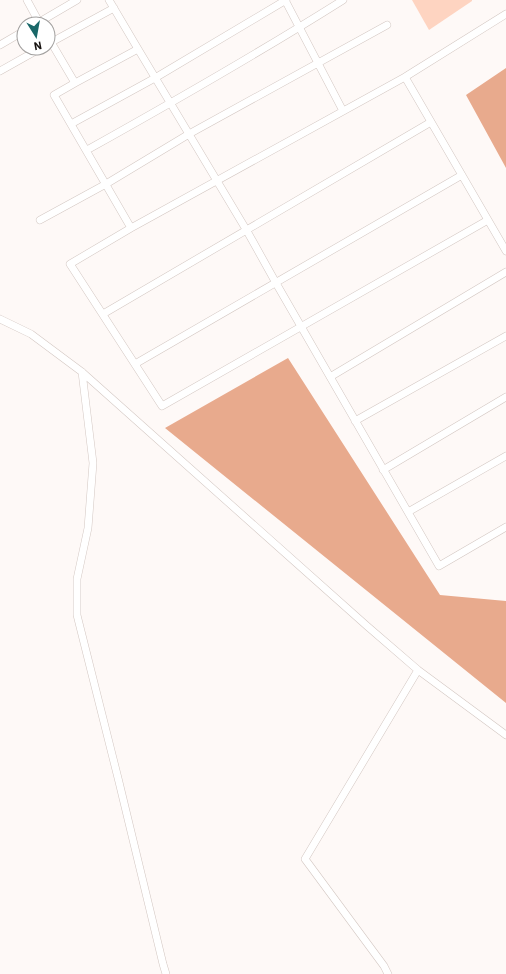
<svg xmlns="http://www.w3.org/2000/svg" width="506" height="974" viewBox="0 0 506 974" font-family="'IBM Plex Sans',sans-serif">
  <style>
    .green { fill: #fed4c1 }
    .forest { fill: #e8aa8d }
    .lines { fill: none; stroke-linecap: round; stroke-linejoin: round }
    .service-casing { stroke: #d3c7c2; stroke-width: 8 }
    .service { stroke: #fff; stroke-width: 7 }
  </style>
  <rect width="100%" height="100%" fill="#fef9f7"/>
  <path class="green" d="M412,0H472V1L429,30Z"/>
  <path class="forest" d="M506,68V168L466,95Z
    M288,358L440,595L506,601V703L165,428Z"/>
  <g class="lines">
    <g class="service-casing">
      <path id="service" d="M27,0L40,24
        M109,0L138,49L247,231L276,283L439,566L506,527
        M285,0L343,111
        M36,24L77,0
        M48,37L75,83L54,95L131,228L405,77L506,251
        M48,44L114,8
        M0,45L24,31
        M0,71L41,48
        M405,77L506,14
        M75,83L138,49
        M71,124L155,78L286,0
        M87,150C173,102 259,53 343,0
        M40,220L106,184L189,134L387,25
        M131,228L70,264L162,406L488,220
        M103,314L431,122
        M0,319L31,334L82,372L367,626L418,670L506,735
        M135,364L462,175
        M82,372L93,463L88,528L77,579V615L119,782L163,964L166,974
        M330,377L506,272
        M355,421L506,336
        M383,470L506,397
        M408,512L506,456
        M388,974L384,966L305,859L418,670"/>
    </g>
    <use href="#service" class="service"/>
  </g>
  <g transform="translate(36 36) rotate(169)"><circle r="19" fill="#ffffff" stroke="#a2a09f"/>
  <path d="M0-3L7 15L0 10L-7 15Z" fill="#196768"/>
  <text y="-6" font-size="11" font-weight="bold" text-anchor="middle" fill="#161210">N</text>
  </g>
</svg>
